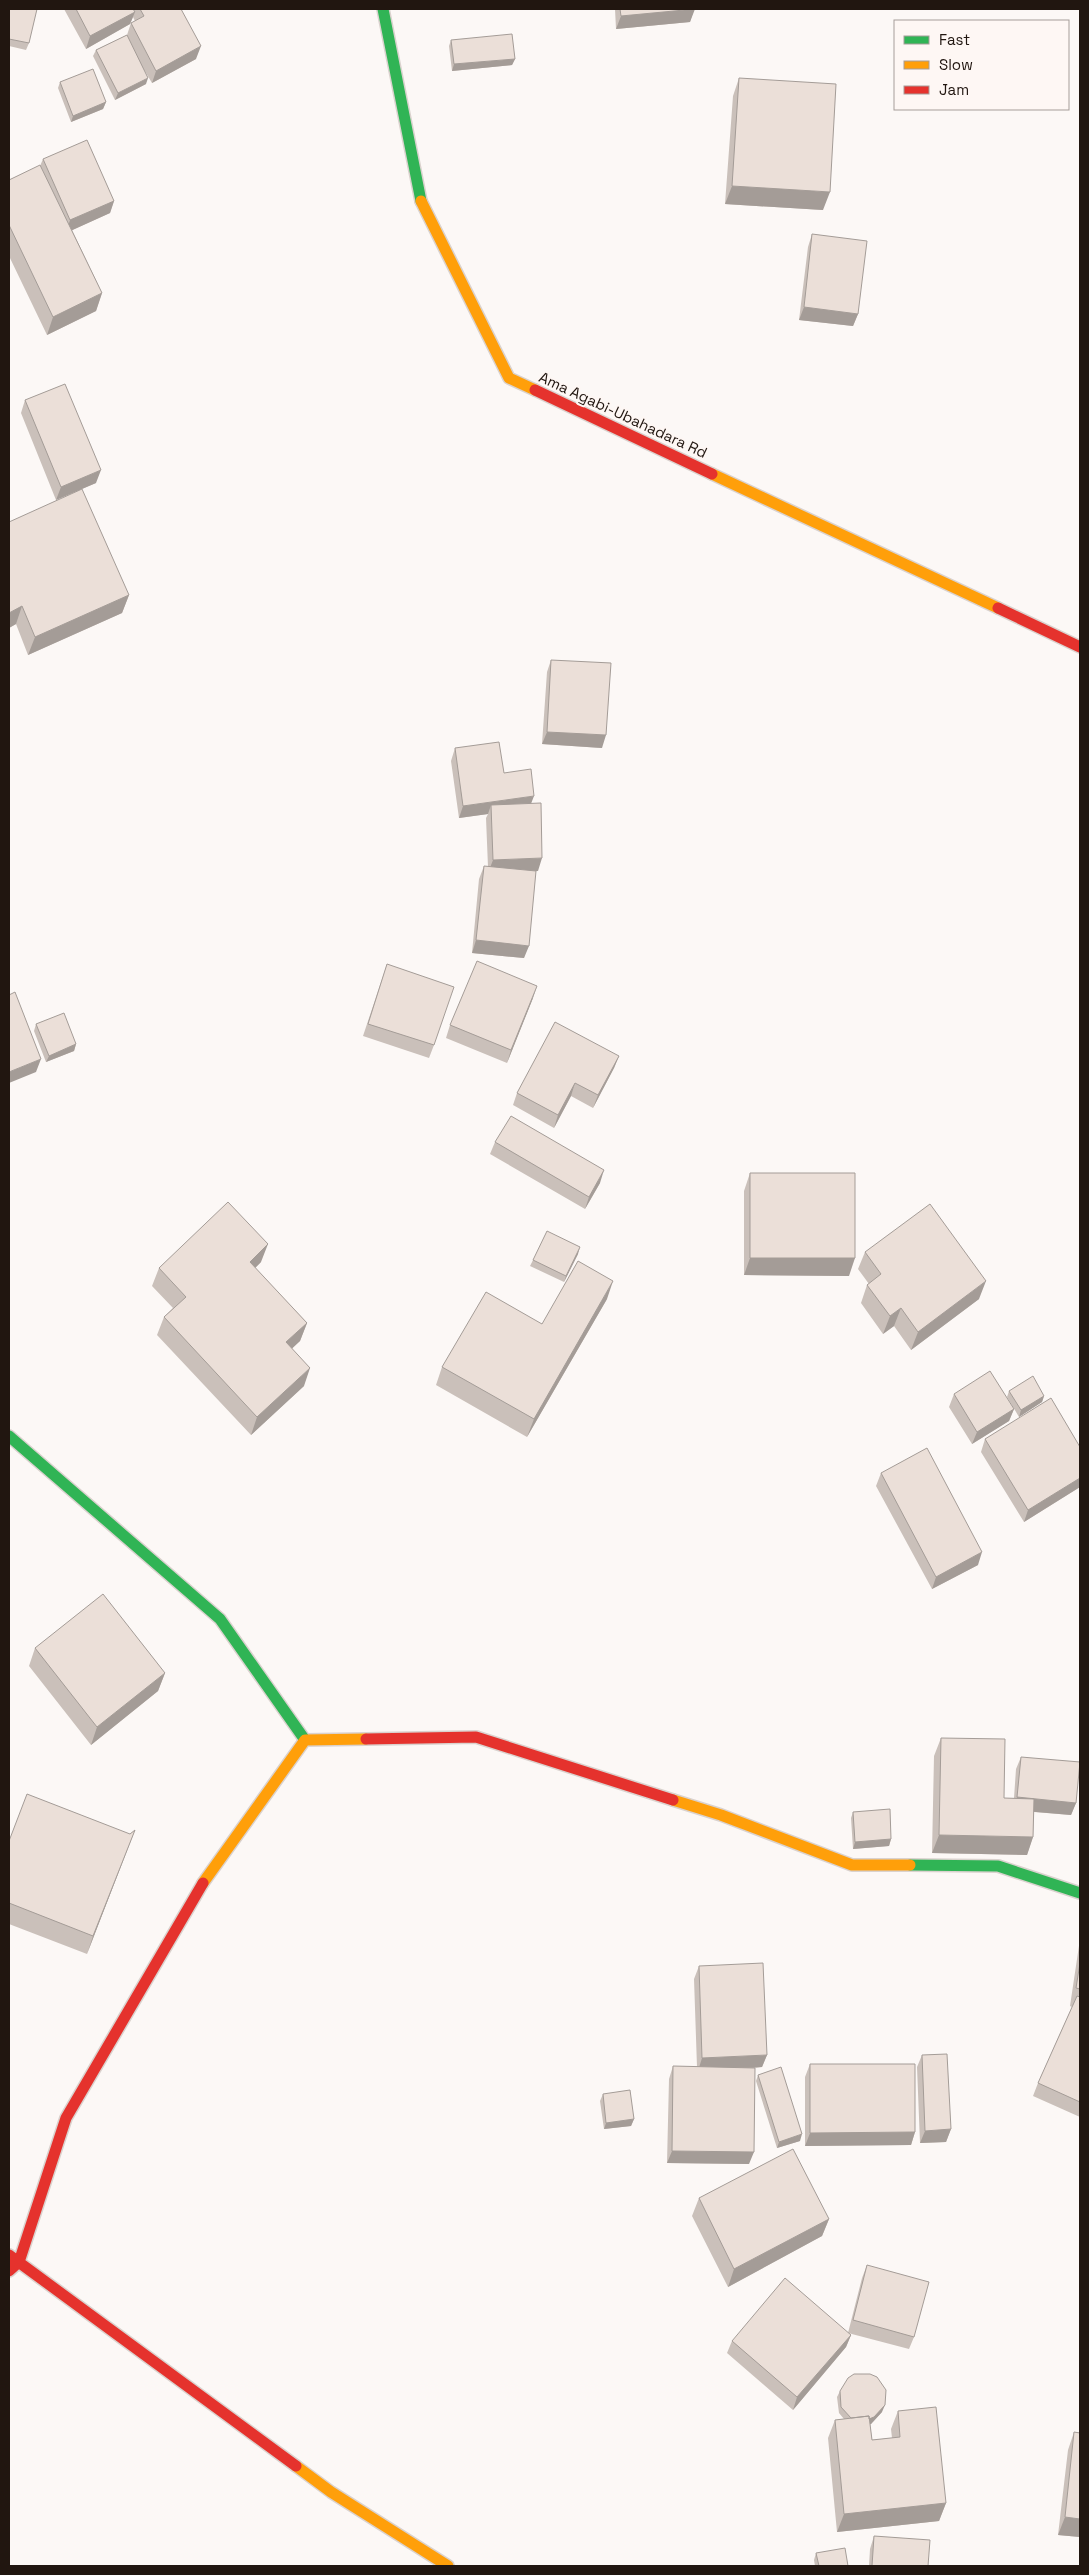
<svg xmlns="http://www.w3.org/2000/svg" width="1089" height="2575" viewBox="0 0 1089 2575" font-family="'Space Grotesk',sans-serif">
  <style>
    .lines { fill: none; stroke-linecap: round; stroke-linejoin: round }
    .fast-casing { stroke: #dad2ce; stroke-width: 14 }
    .slow-casing { stroke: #dad2ce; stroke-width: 14 }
    .jam-casing { stroke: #dad2ce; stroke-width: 14 }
    .fast { stroke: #30b455; stroke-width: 11 }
    .slow { stroke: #ff9f0a; stroke-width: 11 }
    .jam { stroke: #e5322d; stroke-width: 11 }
    .wall { fill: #cac0ba }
    .shaded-wall { fill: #a49c97 }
    .building { fill: #ebdfd8; stroke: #a49c97 }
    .labels { text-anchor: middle; stroke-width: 4; stroke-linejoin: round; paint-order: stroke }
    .street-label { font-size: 15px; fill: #211610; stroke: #fef7f4 }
  </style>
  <rect width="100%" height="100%" fill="#fcf8f6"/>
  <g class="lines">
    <g class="fast-casing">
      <path id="fast" d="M383,9L421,201
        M9,1436L220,1619L305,1740
        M910,1865L998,1866L1080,1893"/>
    </g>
    <g class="slow-casing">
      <path id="slow" d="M421,201L509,378L535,390
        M712,474L998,608
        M673,1800L721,1815L852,1865H910
        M203,1883L305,1740L366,1739
        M296,2466L331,2492L448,2566"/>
    </g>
    <g class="jam-casing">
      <path id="jam" d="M535,390L712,474
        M998,608L1080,647
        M366,1739L476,1737L673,1800
        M9,2255L296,2466
        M9,2271L19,2262L66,2118L203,1883"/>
    </g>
    <use href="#fast" class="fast"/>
    <use href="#slow" class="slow"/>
    <use href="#jam" class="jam"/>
  </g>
  <path class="wall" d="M9,9L29,43L26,50L9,46Z
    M64,9H181L196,59L152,83L143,68L146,84L115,100L93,56L96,50L127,35L131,23L135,21L133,17L130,24L86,49Z
    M615,9H694L690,22L616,29Z
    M451,40L515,59L512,65L452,71L449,46Z
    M739,78L823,210L725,204L733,96Z
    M60,82L106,102L103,109L71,122L58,88Z
    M43,159L114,201L110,213L72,230L102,293L96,311L47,335L9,256V180L40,166Z
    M812,234L858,314L853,326L799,320L808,247Z
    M25,400L96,483L56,500L21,413Z
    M9,522L129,595L122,613L28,655L16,624L9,628Z
    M551,660L602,748L542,744L547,672Z
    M455,748L504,773L531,804L538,871H536L524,958L472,953L479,879L484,866L488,867L486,818L488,814L459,818L451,761Z
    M387,964L434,1045L429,1058L363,1036Z
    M533,998L507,1063L446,1038L450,1025Z
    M36,1024L76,1044L74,1051L46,1062L34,1031Z
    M619,1056L614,1068L593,1108L571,1096L554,1128L513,1105L517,1093Z
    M495,1142L600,1183L585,1209L490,1154Z
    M750,1173L849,1276L744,1275V1191Z
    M865,1252L979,1299L911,1350L894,1326L883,1334L861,1303L867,1285L869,1284L858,1269Z
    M578,1254L564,1282L530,1266L533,1260Z
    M261,1262L255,1268L307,1323L300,1341L292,1348L304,1386L251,1435L157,1335L164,1317L173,1308L152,1286L159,1268Z
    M607,1299L527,1437L436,1385L442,1367L542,1324Z
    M1009,1391L1044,1396L1042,1402L1019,1417L1007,1397Z
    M954,1394L1014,1409L1009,1421L972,1444L949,1407Z
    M985,1439L1080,1447V1487L1024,1522L981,1452Z
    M881,1473L978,1565L932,1589L876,1486Z
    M35,1648L165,1673L158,1691L91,1745L29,1666Z
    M941,1738L1004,1798H1014L1016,1769L1021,1757L1076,1803L1071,1815L1034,1812L1033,1837L1027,1855L932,1853L934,1756Z
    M853,1812L891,1839L889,1846L853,1849L851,1818Z
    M135,1830L87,1954L9,1924V1841L130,1834Z
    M1080,1939V2117L1033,2096L1038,2083L1072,2007L1070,2006Z
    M699,1966L767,2055L762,2067L754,2068L749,2164L667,2163L669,2079L673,2066L697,2067L694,1979Z
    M922,2055L951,2129L946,2142L920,2143L917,2067Z
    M810,2064L915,2132L911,2145L805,2146V2077Z
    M758,2075L800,2141L777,2148L756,2081Z
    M603,2094L634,2119L631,2126L604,2129L600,2101Z
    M699,2198L829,2219L822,2236L728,2287L692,2216Z
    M867,2265L914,2337L909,2349L848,2333L851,2335L846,2347L793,2410L727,2353L732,2341L848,2333L862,2278Z
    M840,2391L882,2412L871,2424H870L872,2440L892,2438L891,2429L898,2411L946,2503L939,2521L837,2532L828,2438L835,2420L844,2419L839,2413L837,2397Z
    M1074,2432L1080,2433V2537L1058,2535L1068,2450Z
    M874,2536L928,2566H869L870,2549Z
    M816,2553L848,2566H815L814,2560Z"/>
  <path class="shaded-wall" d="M695,9L690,22L616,29L621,16Z
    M135,12L130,24L86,49L90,36Z
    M201,46L196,59L152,83L156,71Z
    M515,59L512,65L452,71L454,64Z
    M148,78L146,84L115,100L118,93Z
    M106,102L103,109L71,122L73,116Z
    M732,186L830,192L823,210L725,204Z
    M114,201L110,213L66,233L70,220Z
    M102,293L96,311L47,335L53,317Z
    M804,307L858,314L853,326L799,320Z
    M101,470L96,483L56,500L61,487Z
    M129,595L122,613L28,655L35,637Z
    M22,606L16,624L9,628V613Z
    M547,732L606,735L602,748L542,744Z
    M534,796L529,809L491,805L488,814L459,818L463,806Z
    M542,858L538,871L488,873L493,860Z
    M476,940L529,946L524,958L472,953Z
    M537,986L533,998L507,1063L511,1050Z
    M76,1044L74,1051L46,1062L49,1056Z
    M619,1056L614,1068L593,1108L598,1095Z
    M41,1059L36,1072L9,1083V1072Z
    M575,1083L571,1096L554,1128L558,1115Z
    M604,1170L600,1183L585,1209L589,1197Z
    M268,1244L261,1262L243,1280L250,1262Z
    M580,1247L578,1254L564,1282L566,1276Z
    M750,1258H855L849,1276L744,1275Z
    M613,1281L607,1299L527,1437L534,1419Z
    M986,1281L979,1299L911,1350L918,1332Z
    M901,1308L894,1326L883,1334L890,1316Z
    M307,1323L300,1341L280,1360L286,1342Z
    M310,1368L304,1386L251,1435L257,1417Z
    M1044,1396L1042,1402L1019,1417L1021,1410Z
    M1014,1409L1009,1421L972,1444L977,1432Z
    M1080,1478V1487L1024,1522L1028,1510Z
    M982,1552L978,1565L932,1589L936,1577Z
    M165,1673L158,1691L91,1745L97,1727Z
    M1017,1797L1076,1803L1071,1815L1012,1810Z
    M135,1830L128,1848L87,1954L93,1936Z
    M939,1835L1033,1837L1027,1855L932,1853Z
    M891,1839L889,1846L853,1849L855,1842Z
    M767,2055L762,2067L698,2071L702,2058Z
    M634,2119L631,2126L604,2129L606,2123Z
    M951,2129L946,2142L920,2143L925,2131Z
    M915,2132L911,2145L805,2146L810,2133Z
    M802,2134L800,2141L777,2148L779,2142Z
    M672,2151L754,2152L749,2164L667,2163Z
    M829,2219L822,2236L728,2287L734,2269Z
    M851,2335L846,2347L793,2410L797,2397Z
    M885,2405L882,2412L871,2424L864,2426L849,2424Z
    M946,2503L939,2521L837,2532L844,2514Z
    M1065,2517L1080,2519V2537L1058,2535Z"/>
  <path class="building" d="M9,9H37L29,43L9,39Z
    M76,9H133L135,12L90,36Z
    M140,9H181L201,46L156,71L131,23L144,16Z
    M620,9H695L621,16Z
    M512,34L515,59L454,64L451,40Z
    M127,35L148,78L118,93L96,50Z
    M93,69L106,102L73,116L60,82Z
    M739,78L836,84L830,192L732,186Z
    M87,140L114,201L70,220L43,159Z
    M40,165L102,293L53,317L9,225V180Z
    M812,234L867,241L858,314L804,307Z
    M65,384L101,470L61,487L25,400Z
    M82,489L129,595L35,637L22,606L9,613V522Z
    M551,660L611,663L606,735L547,732Z
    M499,742L504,773L531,769L534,796L463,806L455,748Z
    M541,803L542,858L493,860L491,805Z
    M484,866L536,871L529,946L476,940Z
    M477,961L537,986L511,1050L450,1025Z
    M387,964L454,987L434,1045L368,1024Z
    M15,992L41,1059L9,1072V995Z
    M64,1013L76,1044L49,1056L36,1024Z
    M555,1022L619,1056L598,1095L575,1083L558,1115L517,1093Z
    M511,1116L604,1170L589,1197L495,1142Z
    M750,1173H855V1258H750Z
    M228,1202L268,1244L250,1262L307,1323L286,1342L310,1368L257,1417L164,1317L186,1297L159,1268Z
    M930,1204L986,1281L918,1332L901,1308L890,1316L867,1285L881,1274L865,1252Z
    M547,1231L580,1247L566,1276L533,1260Z
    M578,1261L613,1281L534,1419L442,1367L486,1292L542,1324Z
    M990,1371L1014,1409L977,1432L954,1394Z
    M1033,1376L1044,1396L1021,1410L1009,1391Z
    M1051,1398L1080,1447V1478L1028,1510L985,1439Z
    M927,1448L982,1552L936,1577L881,1473Z
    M103,1594L165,1673L97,1727L35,1648Z
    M941,1738L1005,1739L1004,1798L1034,1799L1033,1837L939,1835Z
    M1021,1757L1080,1762L1076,1803L1017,1797Z
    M27,1794L130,1834L135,1830L93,1936L9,1903V1841Z
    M890,1809L891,1839L855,1842L853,1812Z
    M763,1963L767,2055L702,2058L699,1966Z
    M1080,1963V1989L1076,1988Z
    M1077,1996L1080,1997V2102L1038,2083Z
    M947,2054L951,2129L925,2131L922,2055Z
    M810,2064H915V2132L810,2133Z
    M673,2066L755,2068L754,2152L672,2151Z
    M781,2067L802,2134L779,2142L758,2075Z
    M630,2090L634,2119L606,2123L603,2094Z
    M793,2149L829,2219L734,2269L699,2198Z
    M867,2265L929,2282L914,2337L853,2320Z
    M785,2278L851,2335L797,2397L732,2341Z
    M854,2374H870L877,2377L886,2390L885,2405L874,2417L869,2419V2416L851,2418L841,2407L840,2391L848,2378Z
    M936,2407L946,2503L844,2514L835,2420L869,2416L872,2440L900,2437L898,2411Z
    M1074,2432L1080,2433V2519L1065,2517Z
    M874,2536L930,2540L928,2566H872Z
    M845,2548L848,2566H819L816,2553Z"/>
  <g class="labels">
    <g class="street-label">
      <text transform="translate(623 415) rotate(25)" y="5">Ama Agabi-Ubahadara Rd</text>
    </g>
  </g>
  <rect width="1089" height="2575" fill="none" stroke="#211610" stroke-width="20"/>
  <rect x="894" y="20" width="175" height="90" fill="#fef7f4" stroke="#a69d99"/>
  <rect x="904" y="36" width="25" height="8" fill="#30b455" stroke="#a69d99"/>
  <text x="939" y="45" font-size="15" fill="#211610">Fast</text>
  <rect x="904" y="61" width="25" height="8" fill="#ff9f0a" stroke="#a69d99"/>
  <text x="939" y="70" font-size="15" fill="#211610">Slow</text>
  <rect x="904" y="86" width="25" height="8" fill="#e5322d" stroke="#a69d99"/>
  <text x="939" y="95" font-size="15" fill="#211610">Jam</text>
</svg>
